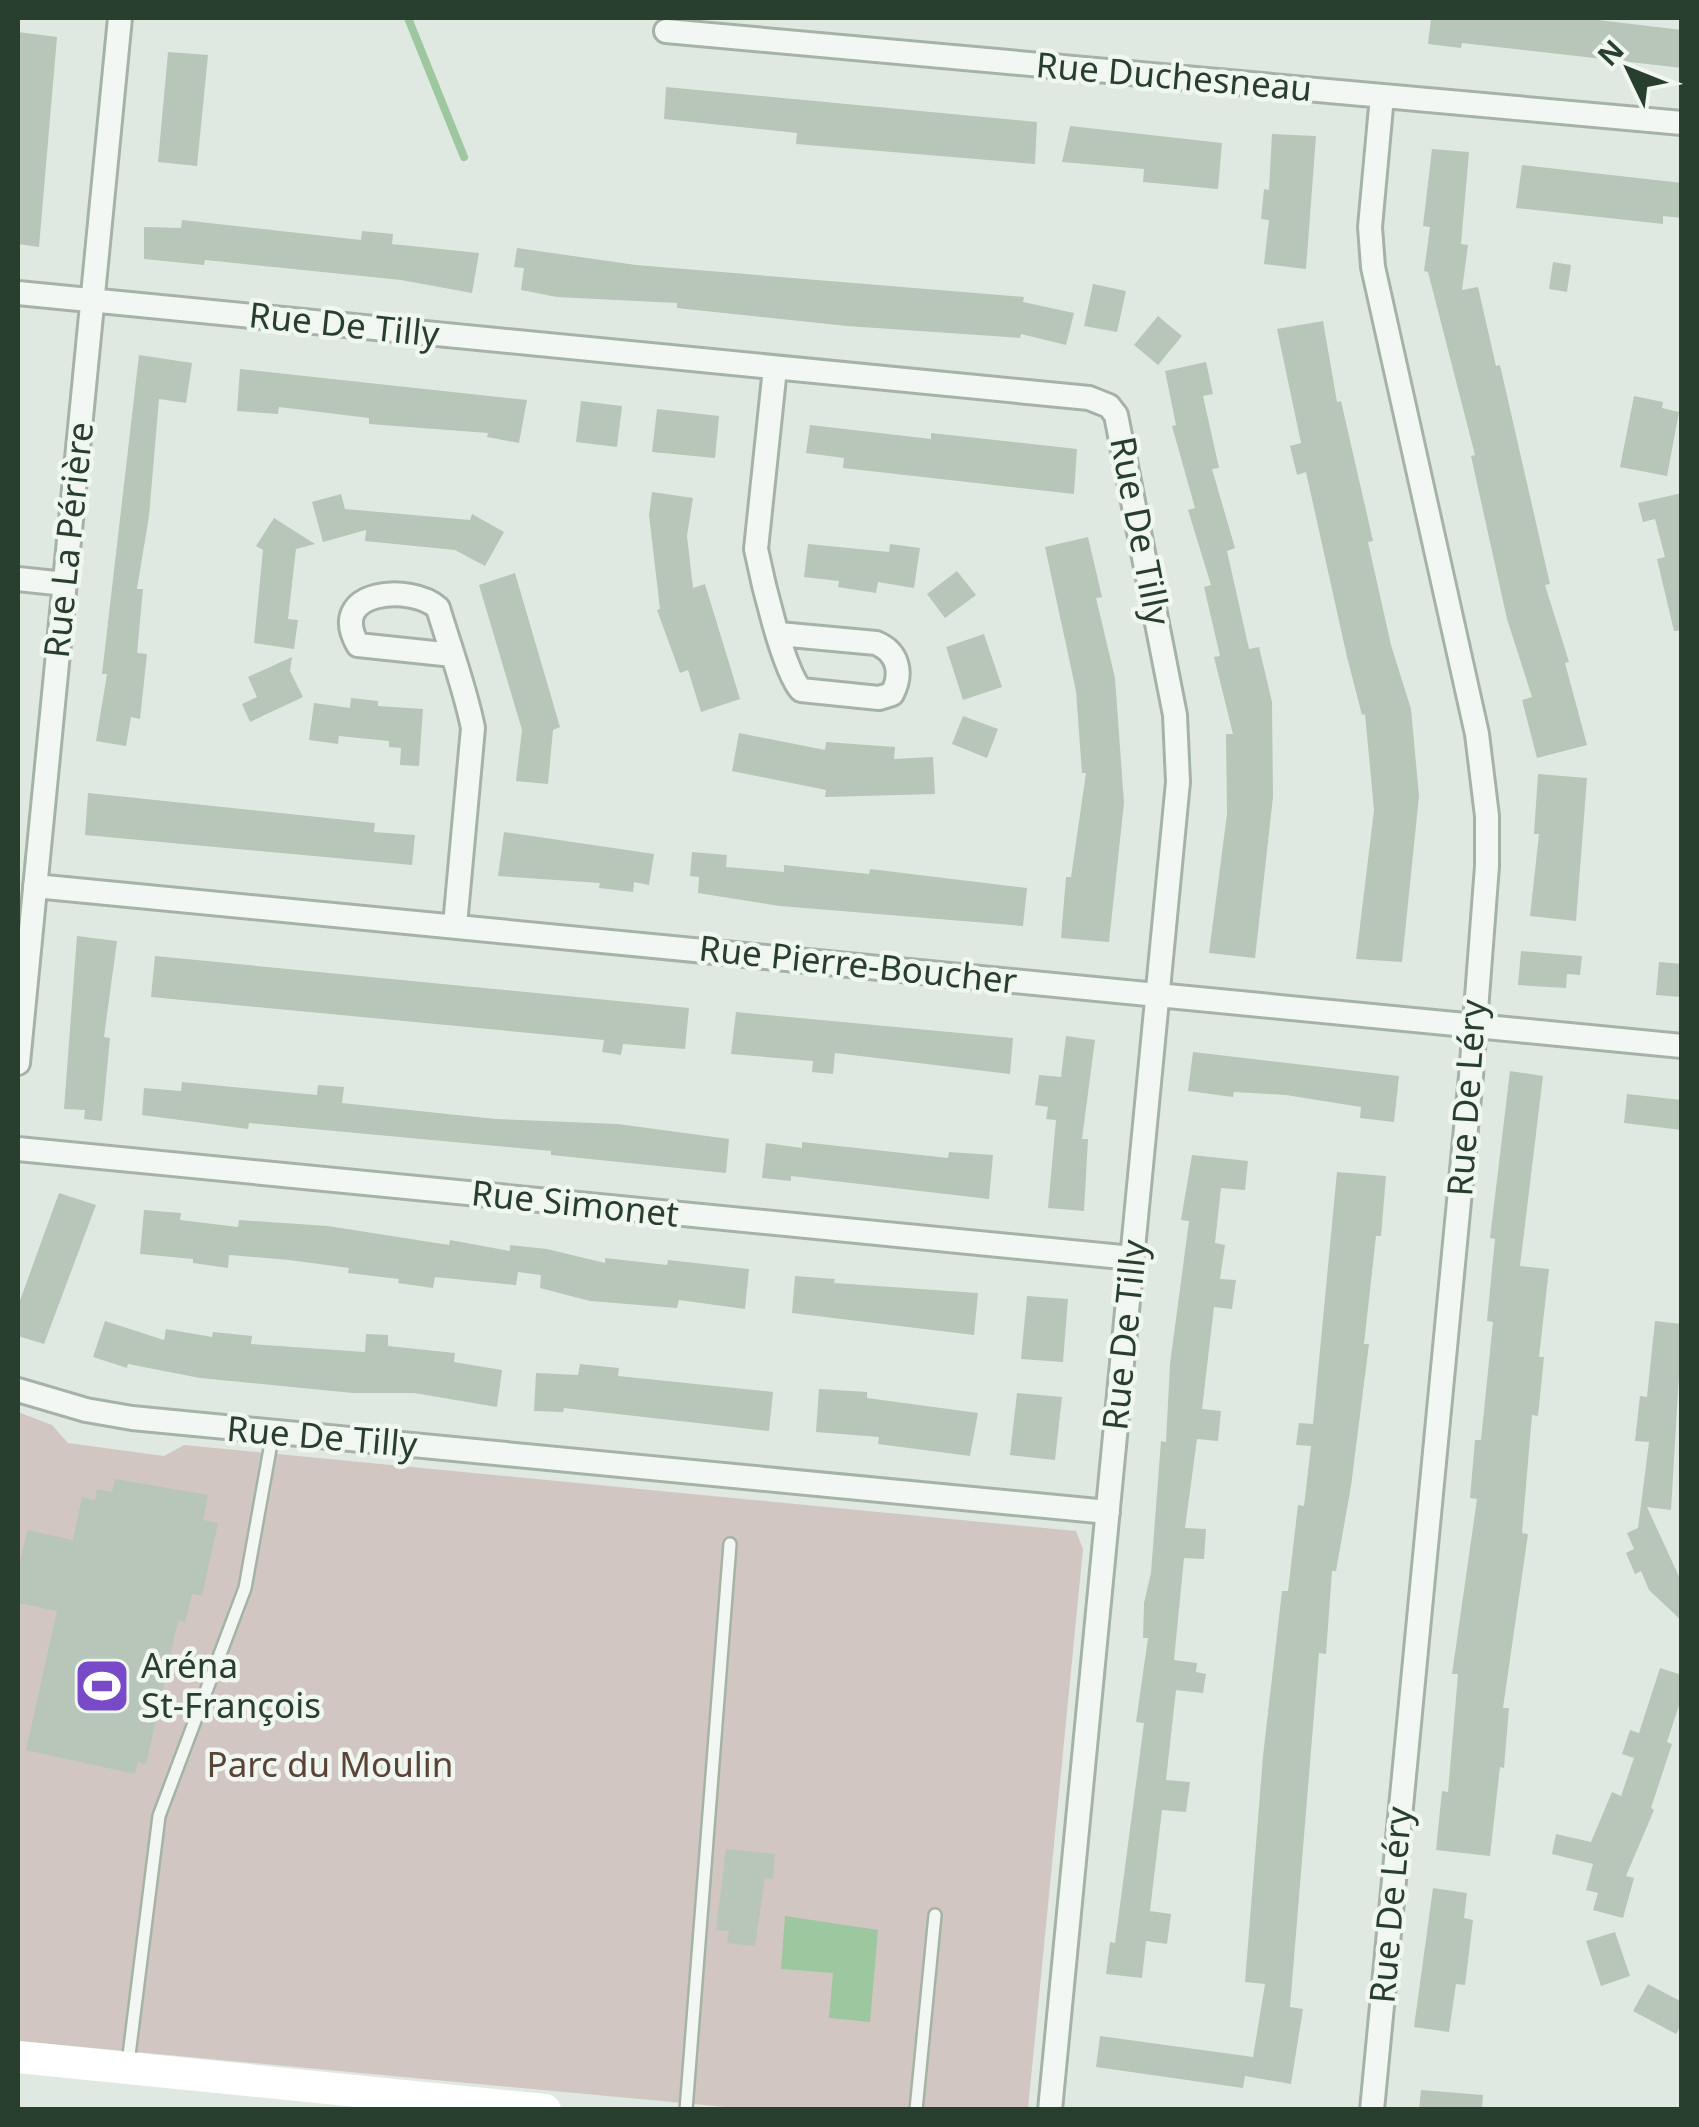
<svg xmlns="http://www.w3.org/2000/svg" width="1699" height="2127" viewBox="0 0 1699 2127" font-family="'Noto Sans',sans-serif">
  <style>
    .green { fill: #d2c6c2 }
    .water { fill: #9dc79e }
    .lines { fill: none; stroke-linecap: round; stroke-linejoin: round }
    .stream { stroke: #9dc79e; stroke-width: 8 }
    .building { fill: #b8c5b9 }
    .lane-casing { stroke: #a5b3a7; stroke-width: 16 }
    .street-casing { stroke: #a5b3a7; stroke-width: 28 }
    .lane { stroke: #f3f7f3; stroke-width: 11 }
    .street { stroke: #f3f7f3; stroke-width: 22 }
    .secondary { stroke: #fff; stroke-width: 32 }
    .labels { text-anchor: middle; stroke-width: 9; stroke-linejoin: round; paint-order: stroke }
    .street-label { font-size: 35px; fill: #293f2d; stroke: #f0f6f0 }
    .poi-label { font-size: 35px; fill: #293f2d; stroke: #f0f6f0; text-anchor: start }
    .park-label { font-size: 35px; fill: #5a4337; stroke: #f0f6f0 }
  </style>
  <rect width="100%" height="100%" fill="#e0e9e1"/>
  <path class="green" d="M18,1412L52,1425L68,1443L164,1456L184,1445L1076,1531L1083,1549L1028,2109H747L18,2041Z"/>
  <path class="water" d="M785,1916L878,1930L870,2022L829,2018L833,1973L781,1969Z"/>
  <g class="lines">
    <path class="stream" d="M408,18L464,157"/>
  </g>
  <path class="building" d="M1431,18H1581L1682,30V68L1462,43L1461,48L1428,44Z
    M18,32L57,37L39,247L18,244Z
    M168,52L208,55L197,166L158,162Z
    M666,87L1037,122L1035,164L796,144L797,133L664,119Z
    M1070,126L1222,143L1218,189L1143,182L1144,169L1062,162Z
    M1272,134L1316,136L1306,269L1264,264L1269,220L1261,219L1264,189L1269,190Z
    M1432,149L1469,152L1461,244L1468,245L1462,290L1478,287L1496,366L1500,365L1547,571L1550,584L1545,585L1569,662L1565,663L1587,745L1537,758L1522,700L1532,697L1507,619L1471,456L1475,455L1428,272L1424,271L1430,227L1423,226Z
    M1522,165L1682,183V218L1663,216V224L1516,208Z
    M182,220L361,240L362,231L393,234L392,244L479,253L472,293L401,280L205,260L204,265L144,259V227L181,228Z
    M517,248L636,265L1024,297L1023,302L1074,313L1066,345L1021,334L1020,338L847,326L677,308V303L557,297L521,290L524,268L514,267Z
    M1553,262L1571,265L1567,292L1549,289Z
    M1093,284L1126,291L1117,332L1084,326Z
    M1158,316L1182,336L1158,365L1134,345Z
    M1323,321L1337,402L1341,401L1373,541L1368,542L1391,645L1411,709L1419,796L1402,962L1356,959L1374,810L1365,714L1362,715L1347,657L1306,472L1297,475L1290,446L1301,443L1277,329Z
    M139,355L192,363L186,403L159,399L149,516L137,589H143L137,653L147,654L140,719L131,717L126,746L96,741L107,674H102Z
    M1206,362L1213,394L1203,396L1219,468L1212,469L1235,548L1227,551L1249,649L1259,647L1272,702L1273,797L1255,958L1209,953L1227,814L1226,734H1233L1214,657L1220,656L1204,587L1211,585L1188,510L1195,508L1172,426L1176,425L1165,371Z
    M240,369L527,400L519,443L487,437L488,433L369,424V418L279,407L278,414L237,411Z
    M1634,396L1663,402L1662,408L1679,412L1667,476L1620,467Z
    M581,401L622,406L617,447L576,442Z
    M657,409L719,416L715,458L652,452Z
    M810,425L931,439V433L1077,449L1074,494L843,468L844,458L806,453Z
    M652,492L693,498L687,536L693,588L705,584L740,699L701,712L688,670L680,673L657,610L660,609L649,515Z
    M1682,493V630L1674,631L1657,559L1665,557L1655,519L1643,522L1638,503Z
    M341,494L345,509L470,520L472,514L504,532L485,566L455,550L365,541L366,530L323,542L312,502Z
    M274,518L315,544L296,549L288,619L298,620L294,649L254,643L263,550L256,546Z
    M1088,537L1102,597L1096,598L1115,678L1124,803L1109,942L1061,938L1066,877H1071L1086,773H1082L1076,691L1045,547Z
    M808,544L889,552L890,544L920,548L914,588L878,582L876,593L838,587L839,581L804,577Z
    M957,571L976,595L945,618L927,594Z
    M515,573L560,727L553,730L548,784L516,781L522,730L479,585Z
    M984,634L1002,687L963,700L946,647Z
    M292,657L290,671L303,697L250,722L242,704L257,697L248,677Z
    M351,698L378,701V706L423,709L419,766L400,765L401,748L389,747V741L339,736L338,744L309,740L314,703L350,708Z
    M963,716L998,729L987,758L952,744Z
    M739,733L825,750L826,742L895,747L894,759L933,757L935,794L825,797L826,790L732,771Z
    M1538,774L1587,778L1576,921L1530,916L1539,834H1534Z
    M88,793L375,823L374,832L415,835L412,865L85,835Z
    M504,832L654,854L649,885L634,882L633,892L599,888L600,883L498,876Z
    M692,852L727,855L726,867L784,872V865L869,874L870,869L1027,888L1023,926L780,906L698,893L699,877L690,876Z
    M77,936L117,941L104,1037L110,1038L102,1121L84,1119L85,1110L64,1109Z
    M1521,951L1582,956L1580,975L1567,974L1566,988L1518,985Z
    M155,956L689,1008L685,1049L623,1044L621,1055L602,1052L604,1040L151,997Z
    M1659,962L1682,964V997L1656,995Z
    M736,1012L1013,1038L1010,1074L835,1053L833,1074L812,1072L813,1061L731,1054Z
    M1066,1036L1095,1040L1082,1139H1088L1084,1211L1048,1208L1056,1120L1046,1119L1048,1107L1035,1105L1039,1075L1061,1077Z
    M1193,1052L1399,1076L1394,1122L1360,1118L1361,1107L1286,1095L1234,1092L1233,1097L1188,1091Z
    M1510,1071L1543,1076L1520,1266L1549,1269L1539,1357H1544L1538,1416L1532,1415L1522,1533L1528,1534L1503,1708H1509L1504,1768L1500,1767L1490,1856L1436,1850L1442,1791L1448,1792L1458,1674H1452L1477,1499L1470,1498L1475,1440H1481L1493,1322L1487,1321L1495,1239L1490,1238Z
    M182,1082L317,1095L318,1085L344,1087L342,1103L496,1119L618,1124L729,1139L726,1173L551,1155V1151L249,1123L248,1129L142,1115L144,1088L181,1091Z
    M1627,1094L1682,1100V1130L1624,1123Z
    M802,1142L948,1158L949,1152L993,1155L989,1199L791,1176V1181L762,1178L766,1143L802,1148Z
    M1192,1155L1248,1161L1245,1190L1221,1188L1215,1243L1225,1245L1220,1279L1236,1280L1232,1309L1214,1307L1202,1409L1221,1411L1218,1441L1197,1439L1185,1528L1206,1529L1204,1559L1184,1558L1174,1660L1197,1663L1196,1672L1206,1674L1203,1693L1176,1690L1166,1780L1190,1782L1186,1812L1162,1810L1150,1911L1171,1914L1167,1944L1146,1941L1142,1978L1106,1974L1110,1942L1115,1943L1144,1723L1136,1722L1148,1638H1143L1144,1603L1151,1573L1161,1441L1166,1442L1170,1364L1189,1221L1181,1220Z
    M1337,1172L1386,1176L1381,1236H1376L1364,1344H1369L1351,1486L1336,1571H1332L1326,1654L1319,1653L1290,2007L1303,2009L1291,2084L1245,2076L1243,2088L1096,2067L1100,2036L1253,2057L1265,1984L1245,1982L1263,1756L1282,1591H1288L1298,1505L1304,1506L1311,1446L1296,1445L1299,1423L1313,1424Z
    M59,1193L96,1205L44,1344L18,1336V1306Z
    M144,1210L181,1213L180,1220L238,1227L239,1220L328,1226L449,1245L450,1240L510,1251V1245L547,1249L605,1263V1258L667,1265L668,1260L749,1269L745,1309L679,1300L677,1308L590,1301L540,1288L541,1275L518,1272L516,1285L435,1277L433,1288L398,1283L399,1279L348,1273L349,1268L289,1260L229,1255L228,1268L193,1263V1259L140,1254Z
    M795,1276L835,1279L834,1283L978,1293L974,1335L792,1313Z
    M1027,1296L1068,1299L1063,1362L1021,1359Z
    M105,1321L164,1340L166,1329L212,1337L213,1332L252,1336L251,1344L365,1352L366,1334L388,1335V1346L455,1353L454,1362L502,1370L497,1407L414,1393H353L200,1378L128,1364L127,1368L93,1357Z
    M1655,1321L1682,1324L1671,1510L1647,1507L1682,1583V1621L1649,1590L1641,1571L1635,1574L1626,1553L1634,1549L1627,1533L1638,1528L1649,1442L1635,1441L1640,1396L1647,1397Z
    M580,1364L619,1368L618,1376L773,1392L769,1431L564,1408L563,1412L534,1411L536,1373L578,1375Z
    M819,1389L867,1392V1398L978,1413L970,1456L878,1444L879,1437L816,1432Z
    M1017,1393L1062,1397L1055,1460L1010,1455Z
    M115,1479L208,1495L203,1520L218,1523L202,1596L192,1594L185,1622L178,1621L146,1764L138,1762L135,1774L26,1750L57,1611L18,1603V1572L27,1530L73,1540L82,1497L95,1500L97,1489L112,1492Z
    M1660,1668L1682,1675V1696L1667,1742L1672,1744L1651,1808L1654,1810L1626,1876L1634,1878L1623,1918L1593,1910L1598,1893L1586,1890L1593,1864L1552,1854L1556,1834L1591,1842L1612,1792L1621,1796L1634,1758L1622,1754L1630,1730L1639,1733Z
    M726,1849L775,1854L773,1879L765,1878L755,1946L727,1943L729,1931L716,1930Z
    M1433,1888L1467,1893L1464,1918L1473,1920L1465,1985L1456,1984L1449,2032L1414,2027Z
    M1615,1932L1630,1976L1601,1986L1586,1941Z
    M1648,1984L1682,2002V2023L1676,2034L1633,2011Z
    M1421,2090L1483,2095L1482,2110H1419Z"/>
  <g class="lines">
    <g class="lane-casing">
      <path id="lane" d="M128,2063L159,1816L245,1588L273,1432
        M686,2110L730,1544
        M916,2110L935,1915"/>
    </g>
    <g class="street-casing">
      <path id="street" d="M666,31L1682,123
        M18,293L1089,398L1109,406L1116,415L1175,715L1178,782L1050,2110
        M775,368L756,549C762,579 783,670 801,690L879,698L892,694C903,673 898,652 876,643L779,634
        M18,579L65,584
        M453,655L358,645C326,589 412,584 438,608C450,648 465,688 473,728L455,925
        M35,886L1682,1046
        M18,1063L120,18
        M18,1149L1132,1258
        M18,1390L86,1410L132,1418L1108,1512
        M1372,2110L1471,1076L1487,866V816L1477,734L1373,267L1370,227L1382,96"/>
    </g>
    <use href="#lane" class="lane"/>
    <use href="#street" class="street"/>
    <path class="secondary" d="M18,2057L545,2110"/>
  </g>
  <defs>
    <g id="stadium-square" transform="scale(2.875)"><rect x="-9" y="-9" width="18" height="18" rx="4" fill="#784ac8" stroke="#f0f6f0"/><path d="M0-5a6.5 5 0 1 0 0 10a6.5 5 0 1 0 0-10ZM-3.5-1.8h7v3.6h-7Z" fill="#fff"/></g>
  </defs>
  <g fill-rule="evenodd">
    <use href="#stadium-square" x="102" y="1686"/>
  </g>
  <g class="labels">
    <g class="street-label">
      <text transform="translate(1174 77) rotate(5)" y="12">Rue Duchesneau</text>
      <text transform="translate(344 325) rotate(6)" y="12">Rue De Tilly</text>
      <text transform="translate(1140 531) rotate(79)" y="12">Rue De Tilly</text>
      <text transform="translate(69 540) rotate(-84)" y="12">Rue La Périère</text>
      <text transform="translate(858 965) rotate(6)" y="12">Rue Pierre-Boucher</text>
      <text transform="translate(1467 1098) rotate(-86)" y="12">Rue De Léry</text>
      <text transform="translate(575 1204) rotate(6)" y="12">Rue Simonet</text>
      <text transform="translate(1125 1335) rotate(-84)" y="12">Rue De Tilly</text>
      <text transform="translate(322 1437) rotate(5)" y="12">Rue De Tilly</text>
      <text transform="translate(1391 1905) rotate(-85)" y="12">Rue De Léry</text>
    </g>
    <g class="poi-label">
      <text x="141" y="1678">Aréna<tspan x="141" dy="40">St-François</tspan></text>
    </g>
    <g class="park-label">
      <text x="330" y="1777">Parc du Moulin</text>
    </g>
  </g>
  <rect width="1699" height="2127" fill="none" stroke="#293f2d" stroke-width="40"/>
  <g transform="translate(1629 70) rotate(313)" stroke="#f0f6f0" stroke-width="8" paint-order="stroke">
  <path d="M0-8L18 38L0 25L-18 38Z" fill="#293f2d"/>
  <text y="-15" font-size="28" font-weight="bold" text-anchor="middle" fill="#293f2d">N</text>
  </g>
</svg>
